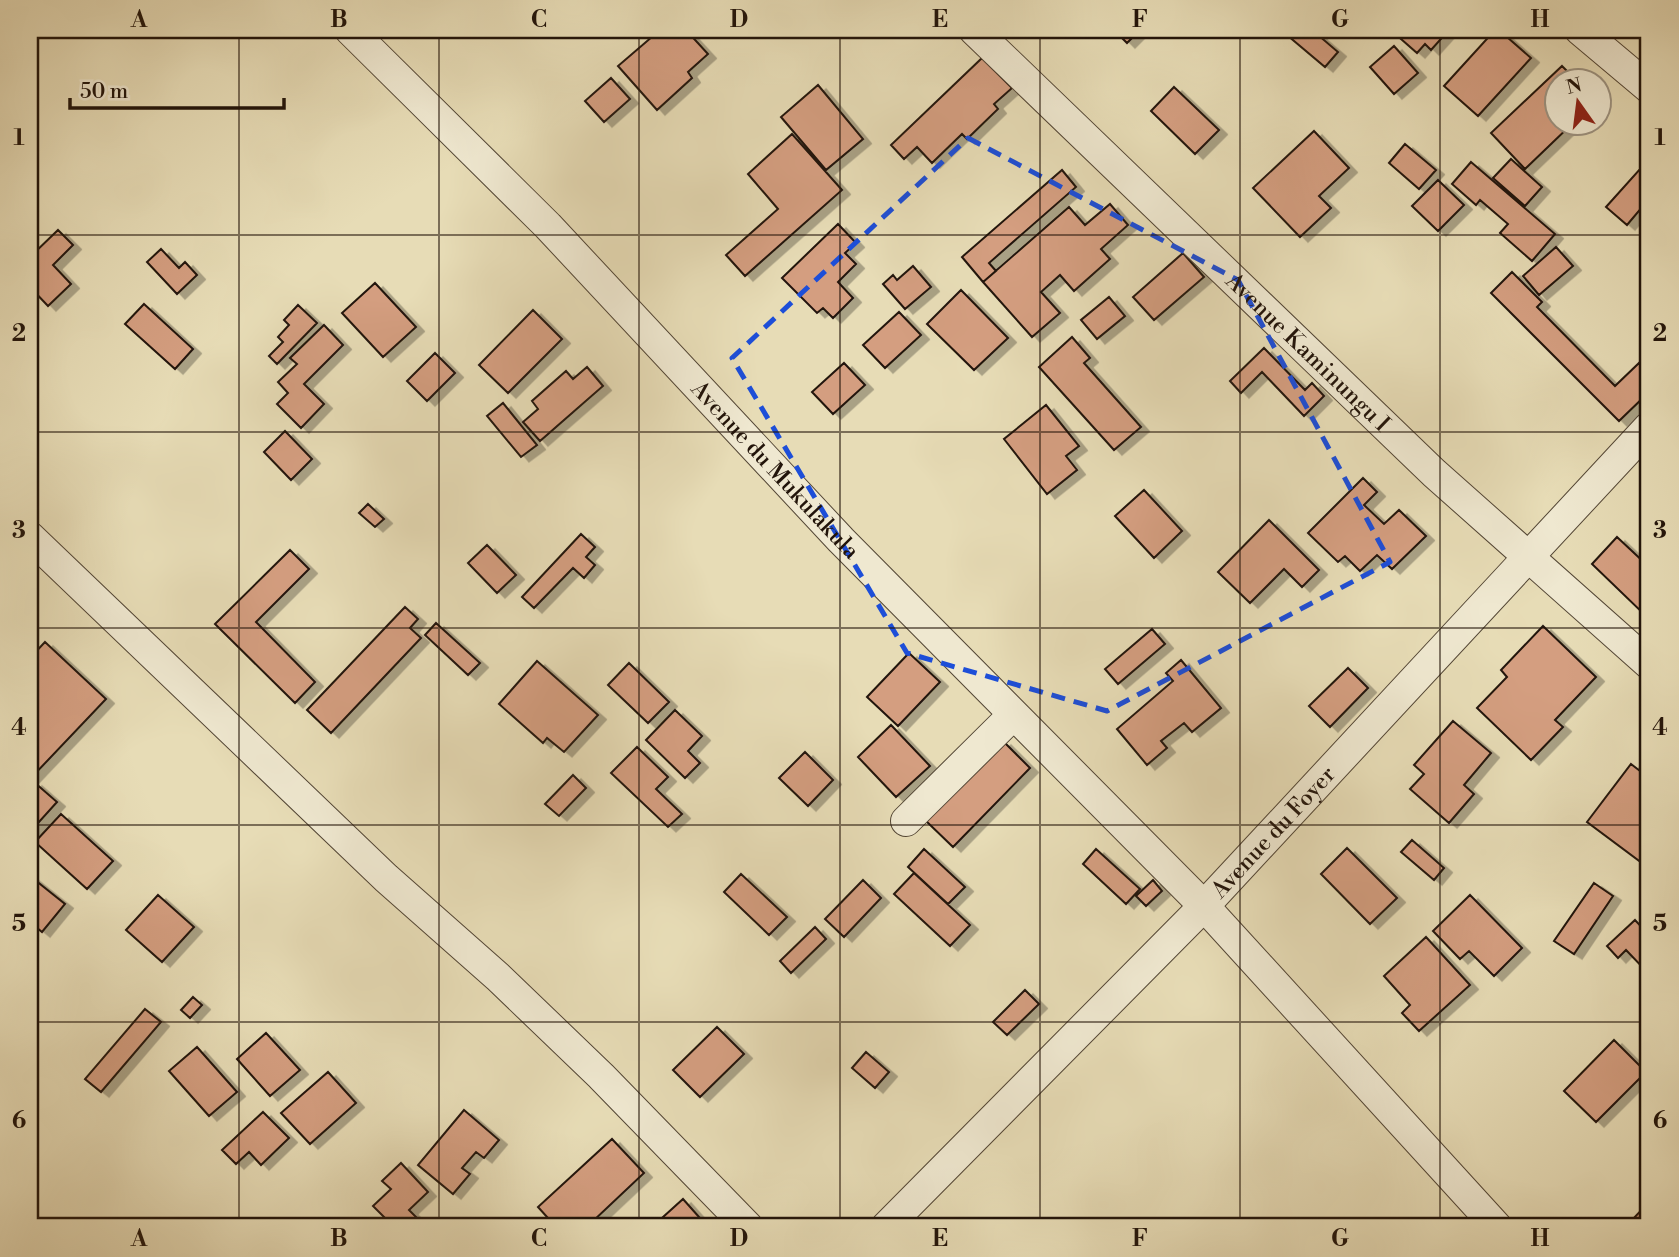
<svg xmlns="http://www.w3.org/2000/svg" width="1679" height="1257" viewBox="0 0 1679 1257" font-family="'Libre Bodoni',serif">
  <style>
    .building { fill: #d49e80; stroke: #22140a; stroke-width: 2; filter: url(#shadow) }
    .lines { fill: none; stroke-linecap: round; stroke-linejoin: round }
    .minor-casing { stroke: #534635; stroke-width: 32 }
    .minor { stroke: #efe8d0; stroke-width: 30 }
    .marked { fill: none; stroke: #1d4ed8; stroke-width: 5; stroke-dasharray: 14 9; stroke-linejoin: round }
    .grid { fill: none; stroke: #22140a; stroke-width: 2; stroke-opacity: 0.55 }
    .labels { text-anchor: middle; stroke-width: 5; stroke-linejoin: round; paint-order: stroke }
    .street-label { font-size: 23px; fill: #22140a; stroke: #efe8d0 }
    .neatline { fill: none; stroke: #22140a; stroke-width: 2.5 }
    .grid-label { font-size: 23px; text-anchor: middle; font-weight: bold; fill: #22140a }
  </style>
  <defs>
    <filter id="shadow"><feDropShadow dx="8" dy="4.5" stdDeviation="0" flood-color="#0004"/></filter>
  </defs>
  <rect width="100%" height="100%" fill="#e7dcb6"/>
  <filter id="stains"><feTurbulence type="fractalNoise" baseFrequency=".00286" numOctaves="4"/><feColorMatrix values="0 0 0 0 .2 0 0 0 0 .09 0 0 0 0 .02 0 0 0 .5 -.17"/></filter>
  <radialGradient id="worn" r=".72"><stop offset=".6" stop-color="#630" stop-opacity="0"/><stop offset="1" stop-color="#630" stop-opacity=".3"/></radialGradient>
  <path class="building" d="M660,30H686L708,54L688,72L692,78L657,110L618,66Z
    M1114,30H1140L1127,43Z
    M1281,30H1323L1318,35L1338,52L1325,67Z
    M1395,30H1449L1431,50L1425,44L1417,53L1393,32Z
    M1495,30H1499L1531,58L1478,116L1444,86Z
    M1394,46L1418,73L1394,94L1370,67Z
    M982,58L1012,88L994,104L998,109L967,139L962,134L932,163L917,147L904,159L891,145Z
    M1562,66L1576,80H1556V122H1574L1525,169L1491,133Z
    M611,78L630,99L604,122L585,101Z
    M818,85L863,139L826,170L781,117Z
    M1174,87L1219,130L1195,154L1151,111Z
    M1314,131L1349,168L1319,196L1331,208L1300,237L1253,188Z
    M792,134L842,190L745,276L726,255L778,209L748,174Z
    M1405,144L1436,170L1419,189L1389,163Z
    M1511,159L1542,187L1525,206L1493,178Z
    M1649,159V199L1627,225L1606,207Z
    M1471,162L1555,234L1532,261L1500,233L1508,224L1480,200L1476,205L1452,184Z
    M1062,170L1076,187L989,263L996,271L983,282L962,257Z
    M1438,180L1464,205L1438,231L1412,206Z
    M1110,204L1128,225L1101,249L1110,259L1074,291L1060,275L1041,292L1060,313L1032,337L983,282L1069,207L1085,225Z
    M838,224L856,243L845,253L856,264L838,282L853,298L833,318L823,308L817,313L782,278Z
    M58,230L73,245L53,265L71,284L48,306L30,287V257Z
    M1556,247L1573,266L1539,295L1523,276Z
    M161,249L179,268L185,262L197,275L177,294L147,262Z
    M1183,253L1204,277L1154,320L1133,297Z
    M913,266L931,287L905,309L883,284L893,275L897,280Z
    M1512,272L1542,302L1537,307L1615,386L1639,363L1649,373V392L1619,421L1491,293Z
    M375,283L416,327L383,357L342,313Z
    M961,290L1008,338L974,370L927,324Z
    M1109,297L1125,316L1097,339L1081,320Z
    M144,304L193,349L175,369L125,324Z
    M298,305L317,323L277,364L269,356L283,342L278,337L289,325L284,320Z
    M533,310L562,339L508,393L479,365Z
    M899,312L921,335L885,368L863,345Z
    M324,325L343,345L304,384L324,404L301,428L277,404L288,393L278,382L297,364L290,358Z
    M1072,337L1090,358L1084,363L1141,427L1114,450L1039,367Z
    M1264,348L1305,390L1312,383L1324,396L1304,416L1262,372L1241,393L1230,381Z
    M435,353L455,373L427,401L407,381Z
    M844,363L865,385L833,414L812,392Z
    M587,367L603,386L540,441L523,422L538,409L532,401L566,371L573,379Z
    M503,403L537,445L521,457L487,416Z
    M1046,405L1079,446L1066,456L1077,470L1047,494L1004,439Z
    M285,431L312,459L291,480L264,452Z
    M1363,478L1377,492L1364,505L1384,524L1399,510L1426,536L1392,569L1377,555L1360,571L1345,556L1338,562L1308,533Z
    M1144,490L1182,531L1154,558L1115,516Z
    M368,504L384,519L375,527L359,513Z
    M1269,520L1319,570L1302,587L1284,569L1250,603L1218,572Z
    M581,534L595,547L586,557L595,565L584,578L573,568L534,608L522,597Z
    M1617,537L1649,567V619L1592,564Z
    M487,545L516,575L497,593L468,563Z
    M290,550L309,569L256,622L315,682L295,703L215,624Z
    M405,607L418,619L410,628L421,638L331,733L307,710Z
    M436,623L480,663L468,675L425,635Z
    M1543,626L1596,677L1555,720L1563,727L1531,760L1477,708L1507,677L1501,670Z
    M1152,629L1165,644L1118,684L1105,669Z
    M45,642L106,699L30,779V658Z
    M909,653L940,682L898,726L867,697Z
    M1181,660L1221,708L1192,732L1184,723L1161,741L1167,748L1147,765L1117,729L1173,681L1166,673Z
    M537,661L598,715L564,752L547,738L543,743L499,704Z
    M629,663L669,702L648,723L608,685Z
    M1348,668L1368,688L1330,727L1309,706Z
    M675,710L702,736L688,751L700,763L685,778L646,740Z
    M1453,721L1491,753L1464,785L1474,794L1449,823L1410,789L1424,774L1414,765Z
    M891,725L930,766L896,797L858,757Z
    M1003,741L1030,768L953,847L925,820Z
    M637,747L668,777L656,789L682,814L668,827L611,773Z
    M805,752L833,780L808,806L779,778Z
    M1631,764L1649,778V853L1642,863L1587,822Z
    M573,775L586,788L559,816L545,804Z
    M34,782L57,802L30,832V787Z
    M61,814L113,861L87,889L35,842Z
    M1412,840L1444,868L1434,880L1401,852Z
    M1347,848L1397,898L1370,924L1321,874Z
    M924,849L965,887L948,904L908,867Z
    M1096,849L1140,889L1126,904L1083,864Z
    M914,873L970,925L950,946L894,894Z
    M741,874L787,917L769,935L724,892Z
    M30,876L65,904L42,932L30,922Z
    M863,880L881,898L844,937L825,919Z
    M1153,880L1162,891L1146,906L1136,896Z
    M1594,883L1613,896L1574,954L1554,941Z
    M158,895L194,927L162,962L126,930Z
    M1470,895L1522,948L1494,976L1469,951L1460,959L1433,931Z
    M1635,920L1649,935L1647,972L1626,950L1618,958L1607,946Z
    M815,927L826,939L791,973L780,961Z
    M1426,937L1470,985L1419,1031L1402,1013L1410,1005L1384,976Z
    M1025,990L1039,1004L1007,1035L993,1022Z
    M193,997L202,1005L190,1018L181,1010Z
    M145,1009L161,1022L101,1092L85,1079Z
    M717,1027L744,1054L700,1097L673,1070Z
    M266,1033L300,1070L270,1096L237,1059Z
    M1614,1040L1646,1072L1596,1122L1564,1091Z
    M197,1047L237,1092L209,1116L169,1071Z
    M866,1052L889,1072L875,1088L852,1068Z
    M328,1072L356,1103L310,1144L281,1113Z
    M464,1110L499,1140L484,1158L476,1152L462,1168L470,1174L453,1194L418,1165Z
    M263,1112L289,1138L261,1165L249,1152L236,1164L222,1150Z
    M612,1139L644,1173L592,1222L597,1227H556L538,1207Z
    M401,1163L428,1192L409,1210L419,1220L412,1227H394L373,1206L391,1189L382,1181Z
    M683,1199L699,1217L688,1227H652Z
    M1649,1202V1227H1636L1631,1221Z"/>
  <g class="lines">
    <g class="minor-casing">
      <g id="minor">
        <path id="s1" d="M350,30L548,226L841,540L1204,906L1497,1227"/>
        <path id="s2" d="M974,30L1434,473L1649,664"/>
        <path d="M1580,30L1649,88"/>
        <path d="M30,537L386,878L498,977L601,1076L748,1227"/>
        <path d="M906,821L1013,715"/>
        <path id="s3" d="M886,1227L1204,906L1649,427"/>
      </g>
    </g>
    <use href="#minor" class="minor"/>
  </g>
  <path class="marked" d="M968,138L1238,280L1390,562L1107,711L907,653L732,358Z"/>
  <path class="grid" d="M239,30V1227M439,30V1227M639,30V1227M840,30V1227M1040,30V1227M1240,30V1227M1440,30V1227M30,235H1649M30,432H1649M30,628H1649M30,825H1649M30,1022H1649"/>
  <g class="labels">
    <g class="street-label">
      <text dy="8" stroke="none"><textPath href="#s2" startOffset="464">Avenue Kaminungu I</textPath></text>
      <text dy="8" stroke="none"><textPath href="#s1" startOffset="612">Avenue du Mukulakula</textPath></text>
      <text dy="8" stroke="none"><textPath href="#s3" startOffset="553">Avenue du Foyer</textPath></text>
    </g>
  </g>
  <rect width="1679" height="1257" fill="none" stroke="#e7dcb6" stroke-width="77"/>
  <g transform="translate(1578 102) rotate(346)"><circle r="33" fill="#efe8d0" stroke="#9d9381" stroke-width="2"/>
  <path d="M0-5L12 26L0 18L-12 26Z" fill="#8f2418"/>
  <text y="-10" font-size="19" font-weight="bold" text-anchor="middle" fill="#22140a">N</text>
  </g>
  <path d="M70 98v10h214v-10" fill="none" stroke="#22140a" stroke-width="3.5"/>
  <text x="80" y="98" font-size="21" fill="#22140a" stroke="#efe8d0" stroke-width="5" paint-order="stroke">50 m</text>
  <rect x="38" y="38" width="1602" height="1180" class="neatline"/>
  <g class="grid-label">
    <text x="139" y="27">A</text>
    <text x="339" y="27">B</text>
    <text x="539" y="27">C</text>
    <text x="739" y="27">D</text>
    <text x="940" y="27">E</text>
    <text x="1140" y="27">F</text>
    <text x="1340" y="27">G</text>
    <text x="1540" y="27">H</text>
    <text x="19" y="145">1</text>
    <text x="1660" y="145">1</text>
    <text x="19" y="341">2</text>
    <text x="1660" y="341">2</text>
    <text x="19" y="538">3</text>
    <text x="1660" y="538">3</text>
    <text x="19" y="735">4</text>
    <text x="1660" y="735">4</text>
    <text x="19" y="931">5</text>
    <text x="1660" y="931">5</text>
    <text x="19" y="1128">6</text>
    <text x="1660" y="1128">6</text>
    <text x="139" y="1246">A</text>
    <text x="339" y="1246">B</text>
    <text x="539" y="1246">C</text>
    <text x="739" y="1246">D</text>
    <text x="940" y="1246">E</text>
    <text x="1140" y="1246">F</text>
    <text x="1340" y="1246">G</text>
    <text x="1540" y="1246">H</text>
  </g>
  <rect width="100%" height="100%" filter="url(#stains)"/>
  <rect width="100%" height="100%" fill="url(#worn)"/>
</svg>
